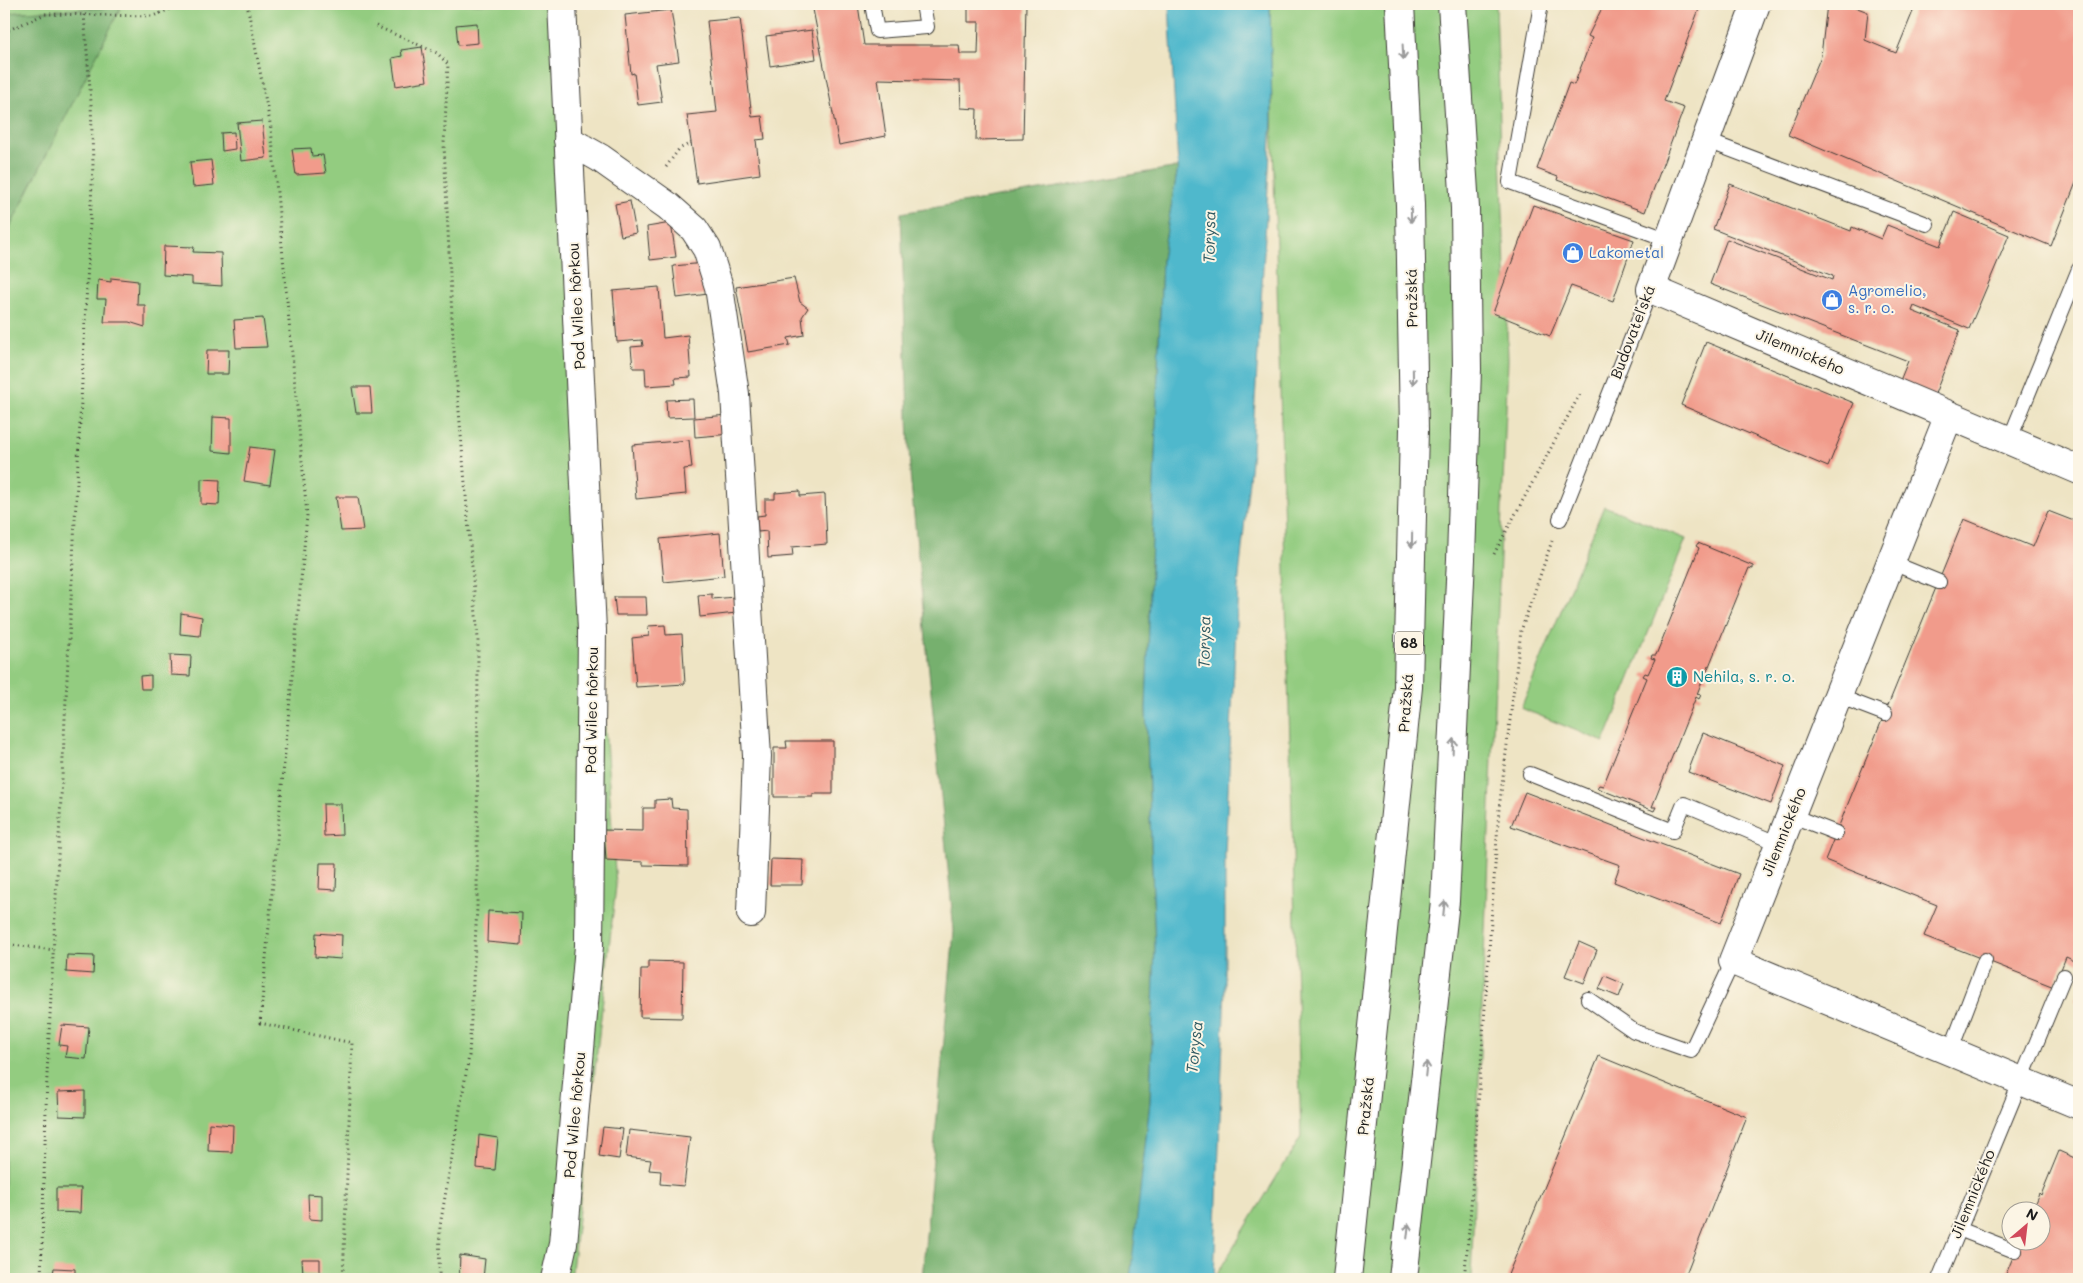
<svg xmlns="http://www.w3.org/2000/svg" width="2083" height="1283" viewBox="0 0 2083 1283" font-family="Mali,sans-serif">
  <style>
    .green { fill: #93cc80; stroke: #58744e }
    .forest { fill: #76b06e; stroke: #496645 }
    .water { fill: #4fb8cc; stroke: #366a74 }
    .building { fill: #f19b8b }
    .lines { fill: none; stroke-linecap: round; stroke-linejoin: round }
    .service-casing { stroke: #3c3a35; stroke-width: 16 }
    .minor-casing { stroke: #3c3a35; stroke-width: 30 }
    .primary-casing { stroke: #3c3a35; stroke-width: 30 }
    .path { stroke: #3c3a35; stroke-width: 3; stroke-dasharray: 1 4; stroke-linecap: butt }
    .service { stroke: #fff; stroke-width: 14 }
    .minor { stroke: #fff; stroke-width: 28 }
    .primary { stroke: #fff; stroke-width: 28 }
    .oneway { stroke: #999 }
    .labels { text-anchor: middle; stroke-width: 4; stroke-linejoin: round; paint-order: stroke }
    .shield { fill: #fcf5e5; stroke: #5f5d58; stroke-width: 1 }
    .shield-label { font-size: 14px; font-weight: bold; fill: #1c1c1c }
    .shop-label { font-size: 15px; fill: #366cbe; stroke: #fcf5e5; text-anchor: start }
    .street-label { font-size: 15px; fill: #1c1c1c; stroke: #fcf5e5 }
    .culture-label { font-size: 15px; fill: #0d838f; stroke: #fcf5e5; text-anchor: start }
    .water-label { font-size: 16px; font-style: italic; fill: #305a62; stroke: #fcf5e5 }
  </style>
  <rect width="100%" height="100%" fill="#fcf5e5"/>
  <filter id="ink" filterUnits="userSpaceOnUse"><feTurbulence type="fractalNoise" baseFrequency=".02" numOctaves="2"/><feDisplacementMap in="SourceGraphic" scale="10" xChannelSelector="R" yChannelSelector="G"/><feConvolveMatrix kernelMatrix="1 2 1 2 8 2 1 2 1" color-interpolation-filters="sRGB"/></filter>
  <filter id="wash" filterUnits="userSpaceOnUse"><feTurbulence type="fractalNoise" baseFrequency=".0096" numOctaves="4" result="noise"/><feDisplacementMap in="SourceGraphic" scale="20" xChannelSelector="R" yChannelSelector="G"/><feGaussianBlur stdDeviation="1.12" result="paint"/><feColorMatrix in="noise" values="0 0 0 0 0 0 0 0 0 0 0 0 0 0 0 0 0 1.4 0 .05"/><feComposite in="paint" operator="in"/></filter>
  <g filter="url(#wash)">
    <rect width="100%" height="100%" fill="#eee4c4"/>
    <path class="green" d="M4,4H572L580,361L616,886L571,1279H4V239L120,7L4,13Z
      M1270,4H1496L1508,359L1471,1279H1214L1301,1137L1270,34Z
      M1604,506L1686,539L1604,742L1521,708Z"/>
    <path class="forest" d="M121,7L4,239V13Z
      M1178,167L1162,259L1146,708L1155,947L1150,1102L1131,1279H922L954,931L910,473L901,213Z"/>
    <path class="water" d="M1169,4H1270L1272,120L1252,451L1238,587L1225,853V987L1214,1279H1130L1150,1102L1155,947L1146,708L1162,259L1178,167Z"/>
    <g id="blocks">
      <path class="building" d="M812,4H842L843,8L858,5L864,45H959L960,54H978L979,22H968V4H1026L1023,139L976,140L977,109L961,108L960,81L878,79L886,136L839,145Z
        M1604,4H1701L1664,101L1684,108L1645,212L1557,180L1558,177L1537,169L1569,83L1574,85L1592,38L1588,36Z
        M1827,4H1847L1868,12L1865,40L1896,53L1916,4H2079V175L2051,246L1788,135L1821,56Z
        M671,10L679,61L656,64L662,102L638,105L634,73L631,74L625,15Z
        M740,18L752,117L762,116L765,139L756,140L760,174L697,183L687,115L717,112L707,21Z
        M477,23L478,43L458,45L456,25Z
        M812,30L816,59L770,66L766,36Z
        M422,47L427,81L396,86L392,58L402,56L401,50Z
        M262,121L266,158L241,161L237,123Z
        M234,132L235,149L222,151L221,133Z
        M311,148L312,156L323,155L326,173L296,175L292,149Z
        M211,160L214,185L193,187L190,162Z
        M1730,184L1851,231L1852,227L1881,239L1887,225L1940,246L1954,212L2009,235L1969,329L1914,306L1912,311L1960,330L1931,404L1897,388L1908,361L1710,284L1727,239L1832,280L1833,276L1713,229Z
        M630,201L636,233L621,236L615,204Z
        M1533,205L1634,240L1613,301L1571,286L1550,336L1493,313Z
        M671,223L676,257L650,260L647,227Z
        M164,246L194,247L193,252L221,253L222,286L192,284V277L163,275Z
        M705,263L708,294L677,298L673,266Z
        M111,278L138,281L137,305H145V327L129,322H104L106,299H97L98,280L111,282Z
        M794,278L800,302L808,308L802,317L804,335L788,338L790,345L748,352L736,287Z
        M659,287L663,338L688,335L691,377L675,378L676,384L646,386L645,368H633L631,347L643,346L642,340L617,342L613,291Z
        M263,318L267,347L236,348L234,320Z
        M1706,342L1854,403L1828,467L1681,405Z
        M207,350H229L228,374H206Z
        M352,387H370L372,413H356Z
        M693,399L694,417L667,418L666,400Z
        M728,415L731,434L695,437L694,418Z
        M213,417L231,418V453L212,451Z
        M689,440L692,468L684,469L686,494L636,499L632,445Z
        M250,447L275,450L270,485L244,481Z
        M201,479L220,480L219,505L201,504Z
        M800,491V496L825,494L827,544L792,547L793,556L768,558L767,531L758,532L757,516L765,515V499H775V493Z
        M336,497H358L363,530L341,531Z
        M2048,511L2079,523V963L2066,957L2054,987L1924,936L1937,905L1825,860L1964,519L2033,547Z
        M720,533L724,576L664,582L660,539Z
        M1698,543L1753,566V569L1749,568L1705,676L1708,677L1707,680L1703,679L1697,694L1701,695L1699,699L1696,697L1652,807H1656L1654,811L1597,788L1599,785L1603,786L1647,678L1643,676L1645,673L1648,674L1655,659L1651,658L1652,655H1656L1699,548L1696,546Z
        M712,594V599L735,597L736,613L700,617L698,595Z
        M614,597H646L647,615H616Z
        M181,613L202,617L200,636L180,634Z
        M665,625L666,635L682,634L685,684L636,687L632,638L649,636L648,626Z
        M170,655L191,656L190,676L171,675Z
        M151,675V689H141L140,676Z
        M1703,733L1785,766L1771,804L1688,772Z
        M786,741H833V794H813V797H774V748H787Z
        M1525,792L1739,874L1721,923L1614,882L1620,865L1511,826Z
        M671,799L672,808L687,809L688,866L643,865V862L606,860L604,830L643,831V808H655V800Z
        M323,804H341L342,835L324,836Z
        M771,859L803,860L802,885H770Z
        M320,863H337L336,890L319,889Z
        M488,911L522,913L521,945L487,942Z
        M316,933L342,935L341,959L315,957Z
        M1579,942L1597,950L1584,983L1565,976Z
        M67,955L94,956L93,974L66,972Z
        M648,961L683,962L682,1018L640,1017L641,969H648Z
        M1605,976L1624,984L1619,997L1599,989Z
        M2079,989V1002L2075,1000Z
        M62,1025L89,1027L86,1059L65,1057L67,1046L59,1045Z
        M1599,1056L1747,1117L1684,1279H1512L1507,1277Z
        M85,1091V1117L59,1116L58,1092Z
        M209,1123L233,1125L232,1152L208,1151Z
        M603,1127L623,1129L619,1159L599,1156Z
        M629,1130L690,1137L684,1186L660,1184L661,1171L649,1170L651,1160L626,1157Z
        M479,1135L498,1138L495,1170L477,1168Z
        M2059,1151L2079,1160V1279H2004L2020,1240H2040V1210H2032L2039,1193L2041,1195Z
        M56,1188H81L80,1213L56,1212Z
        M308,1194L322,1195V1220L309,1219Z
        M460,1255L485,1259L483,1279H459Z
        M302,1259H320V1275L303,1274Z
        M54,1268L75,1269V1279H52Z"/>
    </g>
  </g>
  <g filter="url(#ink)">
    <use href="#blocks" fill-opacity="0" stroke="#3c3a35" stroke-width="1"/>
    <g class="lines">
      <g class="service-casing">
        <path id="service" d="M872,4L877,31L927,27L923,4
          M1541,4L1510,182L1669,240
          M1705,140L1927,224
          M2009,441L2079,269
          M1560,519L1651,289
          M1890,562L1939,582
          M1838,696L1885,714
          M1530,774L1673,831L1684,804L1779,844
          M1790,815L1836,833
          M1588,999L1634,1031L1691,1051L1733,961
          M1950,1052L1985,960
          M1959,1229L2015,1251
          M1939,1279L2064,976"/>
      </g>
      <g class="minor-casing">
        <path id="minor" d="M1756,4L1651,289L2079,470
          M568,140L600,158L668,206L694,229L707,249L719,287L735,394L757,756L751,913
          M1949,415L1733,961L2079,1105
          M555,1279L563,1244L589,946L592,630L562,4"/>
      </g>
      <g class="primary-casing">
        <path id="primary" d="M1347,1279L1408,687L1414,429L1410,205L1400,4
          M1403,1279L1445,901L1461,559L1467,369L1465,208L1452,4"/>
      </g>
      <path class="path" d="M247,4L271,128L307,515L260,1023L352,1043L343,1279
        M376,26L437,53L448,64L444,144L453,339L478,639L477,908L469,1056L440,1226L439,1279
        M4,32L45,14L153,16L183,4
        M666,167L679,149L691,143
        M1494,554L1581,392
        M4,944L54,950
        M41,1279L47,1075L93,164L91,102L84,14
        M1464,1279L1470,1220L1499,809L1521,631L1552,541"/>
      <use href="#service" class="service"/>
      <use href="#minor" class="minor"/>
      <use href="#primary" class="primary"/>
    </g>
    <defs><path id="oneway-shaft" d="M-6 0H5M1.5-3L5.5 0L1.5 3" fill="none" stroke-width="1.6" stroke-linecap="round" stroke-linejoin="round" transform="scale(1.25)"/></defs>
    <g class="oneway">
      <use href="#oneway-shaft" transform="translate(1403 52) rotate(87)"/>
      <use href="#oneway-shaft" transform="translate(1411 215) rotate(89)"/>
      <use href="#oneway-shaft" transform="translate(1413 377) rotate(89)"/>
      <use href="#oneway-shaft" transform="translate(1412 540) rotate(91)"/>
      <use href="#oneway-shaft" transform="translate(1453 746) rotate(-87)"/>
      <use href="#oneway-shaft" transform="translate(1444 908) rotate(-84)"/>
      <use href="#oneway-shaft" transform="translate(1426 1069) rotate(-84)"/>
      <use href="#oneway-shaft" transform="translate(1408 1231) rotate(-84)"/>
    </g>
  </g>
  <defs>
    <g id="shop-disc" transform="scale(1.125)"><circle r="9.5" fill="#3f7fe0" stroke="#fcf5e5"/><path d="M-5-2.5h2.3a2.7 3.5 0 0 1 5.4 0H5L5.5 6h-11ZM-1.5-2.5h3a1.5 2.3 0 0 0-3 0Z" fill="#fff"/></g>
    <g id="building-disc" transform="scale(1.125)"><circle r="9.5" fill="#0f9aa8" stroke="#fcf5e5"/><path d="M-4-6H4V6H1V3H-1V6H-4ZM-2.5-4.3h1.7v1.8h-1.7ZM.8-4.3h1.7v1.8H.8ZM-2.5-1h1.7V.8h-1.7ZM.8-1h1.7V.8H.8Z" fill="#fff"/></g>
  </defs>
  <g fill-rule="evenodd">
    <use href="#shop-disc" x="1573" y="253"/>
    <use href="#shop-disc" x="1832" y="300"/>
    <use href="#building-disc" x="1677" y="677"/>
  </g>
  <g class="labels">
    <rect class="shield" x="1395" y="631.5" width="28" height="23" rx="4"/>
    <g class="shield-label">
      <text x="1409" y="648">68</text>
    </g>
    <g class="shop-label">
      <text x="1589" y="258">Lakometal</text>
      <text x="1848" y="296">Agromelio,<tspan x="1848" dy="17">s. r. o.</tspan></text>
    </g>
    <g class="street-label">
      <text transform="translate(1412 298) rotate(-91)" y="5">Pražská</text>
      <text transform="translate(577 306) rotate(-93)" y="5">Pod Wilec hôrkou</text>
      <text transform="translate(1633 332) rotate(-69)" y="5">Budovateľská</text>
      <text transform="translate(1800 352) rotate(23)" y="5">Jilemnického</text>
      <text transform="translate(1406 703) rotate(-86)" y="5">Pražská</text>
      <text transform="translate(592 710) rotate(-89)" y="5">Pod Wilec hôrkou</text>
      <text transform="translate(1784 832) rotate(-68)" y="5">Jilemnického</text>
      <text transform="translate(1366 1106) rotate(-84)" y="5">Pražská</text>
      <text transform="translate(575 1115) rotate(-85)" y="5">Pod Wilec hôrkou</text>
      <text transform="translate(1973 1194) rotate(-68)" y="5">Jilemnického</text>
    </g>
    <g class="culture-label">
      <text x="1693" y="682">Nehila, s. r. o.</text>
    </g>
    <g class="water-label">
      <text transform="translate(1209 237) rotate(-89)" y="6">Torysa</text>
      <text transform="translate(1204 642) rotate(-89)" y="6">Torysa</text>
      <text transform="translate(1194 1047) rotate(-84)" y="6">Torysa</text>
    </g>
  </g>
  <rect width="2083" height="1283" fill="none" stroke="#fcf5e5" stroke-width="20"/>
  <g transform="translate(2026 1226) rotate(28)"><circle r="24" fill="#fcf5e5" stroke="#a29e95"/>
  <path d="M0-4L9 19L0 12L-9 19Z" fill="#d1495b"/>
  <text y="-8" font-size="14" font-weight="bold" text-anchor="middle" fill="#1c1c1c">N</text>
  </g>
</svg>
